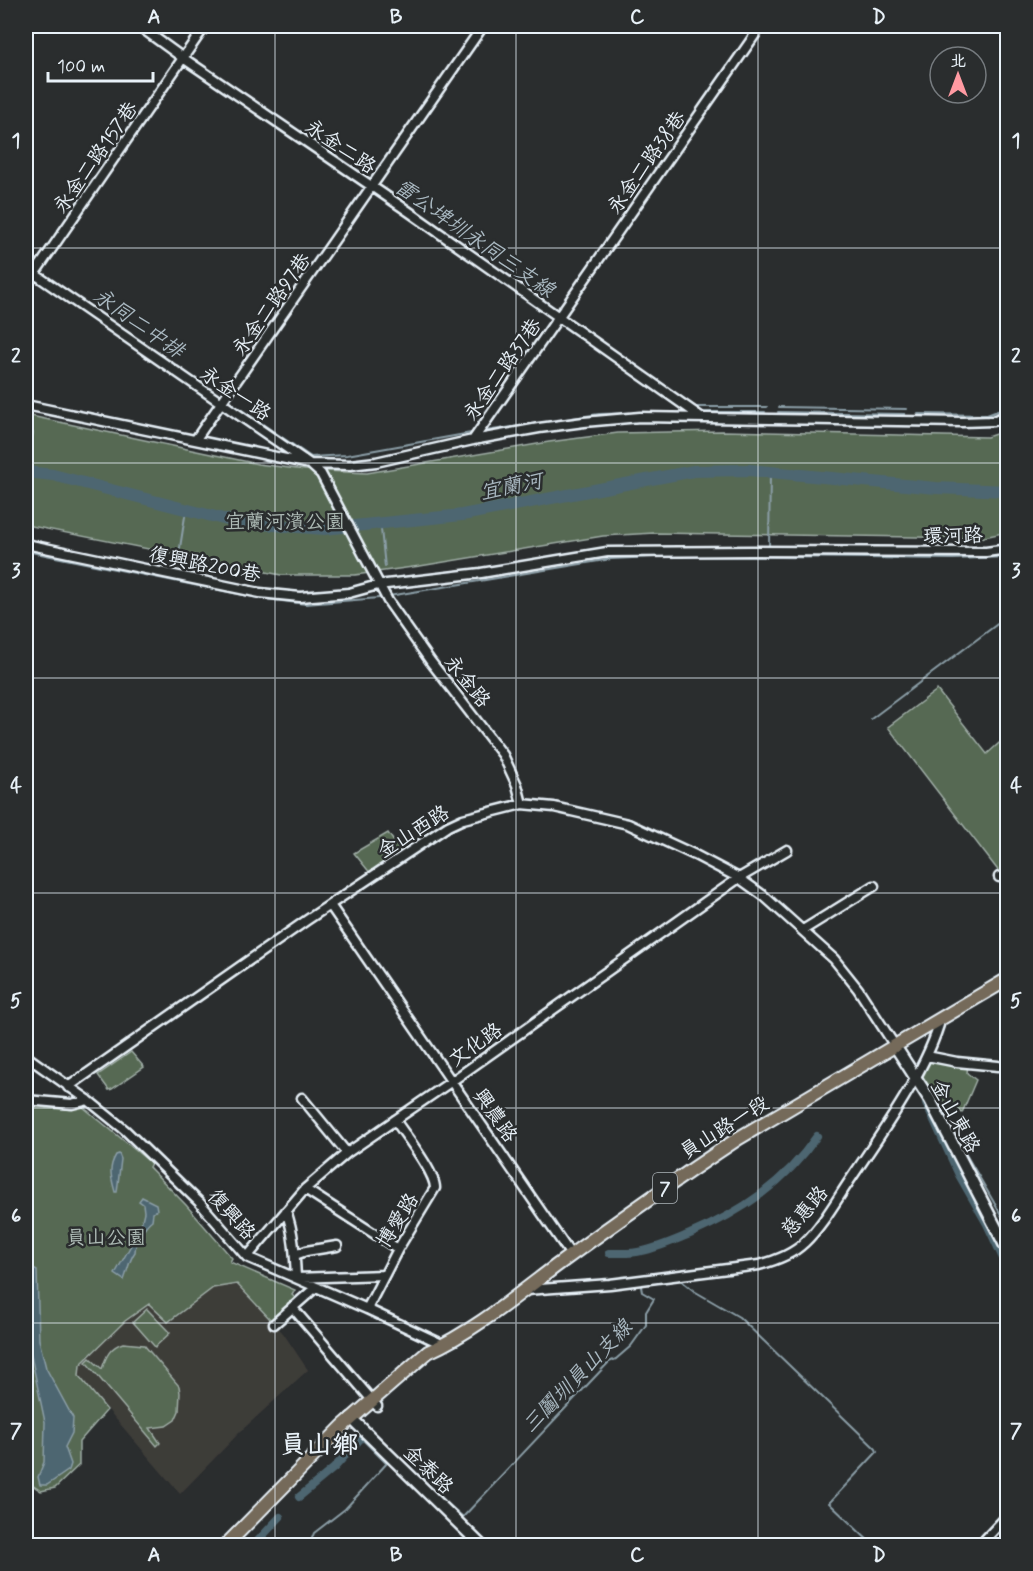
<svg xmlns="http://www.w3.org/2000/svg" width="1033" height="1571" viewBox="0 0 1033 1571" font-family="Mynerve,'LXGW WenKai TC',sans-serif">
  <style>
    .built { fill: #3e3c39 }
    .green { fill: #566953; stroke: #9fada6; stroke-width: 1.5 }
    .water { fill: #4d6671; stroke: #8b9ea7; stroke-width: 1.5 }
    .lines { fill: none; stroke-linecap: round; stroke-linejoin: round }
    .stream { stroke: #8b9ea7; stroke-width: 2 }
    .canal { stroke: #4d6671; stroke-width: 8 }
    .river { stroke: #4d6671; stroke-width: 12 }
    .minor-casing { stroke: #e8f1f8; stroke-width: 13 }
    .tertiary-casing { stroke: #e8f1f8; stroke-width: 15 }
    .primary-casing { stroke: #e8f1f8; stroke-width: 16 }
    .minor { stroke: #2a2d2e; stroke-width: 8 }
    .tertiary { stroke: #2a2d2e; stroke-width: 10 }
    .primary { stroke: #746a5a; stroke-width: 12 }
    .grid { fill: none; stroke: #e8f1f8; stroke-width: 1.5; stroke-opacity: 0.55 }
    .labels { text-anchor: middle; stroke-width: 5; stroke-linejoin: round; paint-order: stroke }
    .shield { fill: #2a2d2e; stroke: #afb6bb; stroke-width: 1.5 }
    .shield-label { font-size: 18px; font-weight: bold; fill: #e8f1f8 }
    .street-label { font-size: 20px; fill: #e8f1f8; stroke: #2a2d2e }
    .park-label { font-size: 20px; fill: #aebbb6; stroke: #2a2d2e }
    .water-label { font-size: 21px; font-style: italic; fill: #aab9c2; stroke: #2a2d2e }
    .district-label { font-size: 26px; font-weight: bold; fill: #e8f1f8; stroke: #2a2d2e }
    .neatline { fill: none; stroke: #e8f1f8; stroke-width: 2 }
    .grid-label { font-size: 20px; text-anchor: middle; font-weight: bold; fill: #e8f1f8 }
  </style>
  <rect width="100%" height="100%" fill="#2a2d2e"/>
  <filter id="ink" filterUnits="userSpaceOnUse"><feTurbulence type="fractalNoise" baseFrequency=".0167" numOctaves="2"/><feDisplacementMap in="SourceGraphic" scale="12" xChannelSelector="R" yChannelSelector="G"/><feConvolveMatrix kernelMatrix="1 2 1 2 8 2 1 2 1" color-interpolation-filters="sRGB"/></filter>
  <g filter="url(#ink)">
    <path class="built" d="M237,1284L283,1333L308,1370L242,1430L180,1494L79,1376L80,1365L125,1321L149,1304L169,1322L213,1288Z"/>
    <path class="green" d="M26,415L258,464L305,470L367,473L549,442L618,433L722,431L987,437L1007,430V532L980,538L654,533L603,536L420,566L355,575H281L26,525Z
      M937,690L987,754L1007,736V873H1000L888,727Z
      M388,833L402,853L371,874L354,853Z
      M131,1052L144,1067L112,1089L109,1090L98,1075Z
      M938,1060L968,1065L967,1073L976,1080L962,1113L931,1094L918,1078L929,1061Z
      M26,1103L83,1107L151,1163L149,1167L186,1205L232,1258L230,1262L295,1290L292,1295L296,1299L271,1320L237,1284L213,1288L168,1322L149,1304L125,1321L80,1365L79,1376L107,1410L79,1442V1465L55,1488L41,1491L26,1481Z
      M147,1309L170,1333L155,1347L133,1322Z
      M123,1343L144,1345L179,1386L180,1393L179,1411L175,1420L166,1426L150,1428L160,1443L157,1446L86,1362L90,1358L102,1369C106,1356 110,1347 123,1343Z"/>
    <path class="water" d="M119,1154L121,1159L117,1192H115C111,1177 108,1168 116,1155Z
      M142,1197L156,1204L157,1210L153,1213L152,1220C144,1226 135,1242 135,1252C129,1260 128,1270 124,1280L115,1274L140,1229L144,1212L143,1204L139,1201Z
      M26,1265L37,1271L39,1340L46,1368L73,1418L72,1433L65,1447L71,1464L69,1470L47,1485H40L38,1477L44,1462L45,1422L26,1332Z"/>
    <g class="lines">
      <path class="stream" d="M130,26L150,39
        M994,26L1008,35
        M157,34L181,50
        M189,56L248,97
        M237,100L366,189
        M26,262L32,267
        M41,273L132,336
        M26,400L192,435
        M230,402L311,457
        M694,407H767
        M779,407L907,409
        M703,412H765
        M778,412L905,414
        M649,413H685
        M918,414L987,415L1008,407
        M486,431L599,414L637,413
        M310,457L347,455L471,433
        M26,461L33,433
        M381,529L385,567
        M769,548L770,472
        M26,551L258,598L306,604L379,598
        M179,554L186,510
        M389,596L611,559L675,556L953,559L1008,557
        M871,719L1008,616
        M937,1102C946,1111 948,1123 954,1134C972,1165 990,1195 1008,1227
        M812,1241L822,1231L848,1190
        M780,1262H784L793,1256
        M678,1278L694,1291L739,1317L876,1449L877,1452L829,1503L874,1546
        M361,1438L386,1463
        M430,1488L463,1517L609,1362L616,1359L631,1346L646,1325V1312L654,1299L642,1292L640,1281
        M309,1546L314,1533L345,1509L388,1462"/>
      <path class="canal" d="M926,1103L959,1175L987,1224L1008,1269
        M609,1253C620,1253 632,1254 642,1251C658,1248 675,1240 690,1234C741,1212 785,1183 817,1136
        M299,1497L334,1468L361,1438
        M253,1546L280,1517"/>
      <path class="river" d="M26,472L53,475L235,522L324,529L462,515L694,471L749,470L936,488L1008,491"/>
      <g class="minor-casing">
        <path id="minor" d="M139,26L183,58L408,211L701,417
          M1001,26L1008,30
          M26,268L310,464L321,474L388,601L431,662L503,755L517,785L522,804
          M26,286L205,26
          M26,405L310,464L350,465L376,462L473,440L539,428L584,422L640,417L962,422L993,421L1008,415
          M196,439L483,26
          M473,440L761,26
          M26,544L260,593L300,597L349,593L378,585L481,573L607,552L751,551L986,552L1008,549
          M999,877L1008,876
          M330,905L571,1255
          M803,930L874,886
          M26,1056L88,1100L125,1130L199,1202L247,1257L367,1309L444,1345
          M927,1056L957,1062L998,1066
          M68,1087L307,920L448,826L463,819L522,804L554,807L628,824L695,855L739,878L764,896L834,959L858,989L895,1046
          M302,1098L347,1153
          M26,1100L72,1104L88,1100
          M305,1189L398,1249
          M286,1211C294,1232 295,1256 296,1278L384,1275
          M295,1255L306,1251L337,1246
          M247,1257L305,1189L347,1153L452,1081L739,878L787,850
          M526,1290L610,1284L759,1265C774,1261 792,1255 804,1243C823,1225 837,1199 852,1177C883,1131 927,1070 941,1018
          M292,1307L377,1406
          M367,1309L398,1249L435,1188C435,1172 405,1135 395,1120
          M274,1324L316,1287
          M979,1546L1008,1515"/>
      </g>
      <g class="tertiary-casing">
        <path id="tertiary" d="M895,1046L930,1100L1008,1251
          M351,1418L482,1546"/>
      </g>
      <g class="primary-casing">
        <path id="primary" d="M225,1546L343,1426L428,1352C473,1332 516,1296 556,1266C616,1222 677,1179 739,1138L1008,979"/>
      </g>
      <use href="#minor" class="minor"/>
      <use href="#tertiary" class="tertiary"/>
      <use href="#primary" class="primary"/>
    </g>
  </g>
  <path class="grid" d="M275,26V1546M516,26V1546M758,26V1546M26,248H1008M26,463H1008M26,678H1008M26,893H1008M26,1108H1008M26,1323H1008"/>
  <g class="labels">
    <rect class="shield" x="653" y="1173" width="24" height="30" rx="4.5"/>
    <g class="shield-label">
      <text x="665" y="1194">7</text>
    </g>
    <g class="street-label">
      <text transform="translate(341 146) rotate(34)" y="7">永金二路</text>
      <text transform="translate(95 157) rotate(-55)" y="7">永金二路157巷</text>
      <text transform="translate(646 162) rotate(-55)" y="7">永金二路38巷</text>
      <text transform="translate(271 304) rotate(-55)" y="7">永金二路97巷</text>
      <text transform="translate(502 369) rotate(-55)" y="7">永金二路37巷</text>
      <text transform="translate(236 393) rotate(34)" y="7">永金一路</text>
      <text transform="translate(953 535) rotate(-1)" y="7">環河路</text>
      <text transform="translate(205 564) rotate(11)" y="7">復興路200巷</text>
      <text transform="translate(468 681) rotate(51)" y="7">永金路</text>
      <text transform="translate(413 831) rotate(-32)" y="7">金山西路</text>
      <text transform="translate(475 1044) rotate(-35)" y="7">文化路</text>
      <text transform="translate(496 1115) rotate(55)" y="7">興農路</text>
      <text transform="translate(956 1116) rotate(61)" y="7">金山東路</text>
      <text transform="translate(724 1127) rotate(-32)" y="7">員山路一段</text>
      <text transform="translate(804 1211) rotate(-49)" y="7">慈惠路</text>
      <text transform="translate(232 1214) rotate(48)" y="7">復興路</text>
      <text transform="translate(397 1220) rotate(-58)" y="7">博愛路</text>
      <text transform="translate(429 1469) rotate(44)" y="7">金泰路</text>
    </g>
    <g class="park-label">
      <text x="285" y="528">宜蘭河濱公園</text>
      <text x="106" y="1244">員山公園</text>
    </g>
    <g class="water-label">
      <text transform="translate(475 238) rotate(35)" y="7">雷公埤圳永同三支線</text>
      <text transform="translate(139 323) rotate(35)" y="7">永同二中排</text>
      <text transform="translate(511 486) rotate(-11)" y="7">宜蘭河</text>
      <text transform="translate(577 1376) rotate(-46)" y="7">三鬮圳員山支線</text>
    </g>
    <g class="district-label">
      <text x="319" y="1453">員山鄉</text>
    </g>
  </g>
  <rect width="1033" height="1571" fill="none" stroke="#2a2d2e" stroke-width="66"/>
  <g transform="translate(958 75)"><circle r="28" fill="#2a2d2e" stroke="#767b7f" stroke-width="1.5"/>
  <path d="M0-4.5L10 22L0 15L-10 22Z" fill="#ff9aa2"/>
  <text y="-9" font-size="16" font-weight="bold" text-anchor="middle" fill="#e8f1f8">北</text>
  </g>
  <path d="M48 72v9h105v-9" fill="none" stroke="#e8f1f8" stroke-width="3"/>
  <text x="57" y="72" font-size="18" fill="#e8f1f8" stroke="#2a2d2e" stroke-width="4.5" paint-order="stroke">100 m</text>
  <rect x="33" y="33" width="967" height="1505" class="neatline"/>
  <g class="grid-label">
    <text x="154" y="23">A</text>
    <text x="396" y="23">B</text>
    <text x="637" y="23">C</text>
    <text x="879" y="23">D</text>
    <text x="16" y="147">1</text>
    <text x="1016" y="147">1</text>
    <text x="16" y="362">2</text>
    <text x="1016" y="362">2</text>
    <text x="16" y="577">3</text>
    <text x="1016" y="577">3</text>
    <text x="16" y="792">4</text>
    <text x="1016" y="792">4</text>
    <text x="16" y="1007">5</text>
    <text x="1016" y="1007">5</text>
    <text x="16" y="1222">6</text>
    <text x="1016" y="1222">6</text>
    <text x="16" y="1437">7</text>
    <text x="1016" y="1437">7</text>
    <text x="154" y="1561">A</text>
    <text x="396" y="1561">B</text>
    <text x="637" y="1561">C</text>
    <text x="879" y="1561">D</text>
  </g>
</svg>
